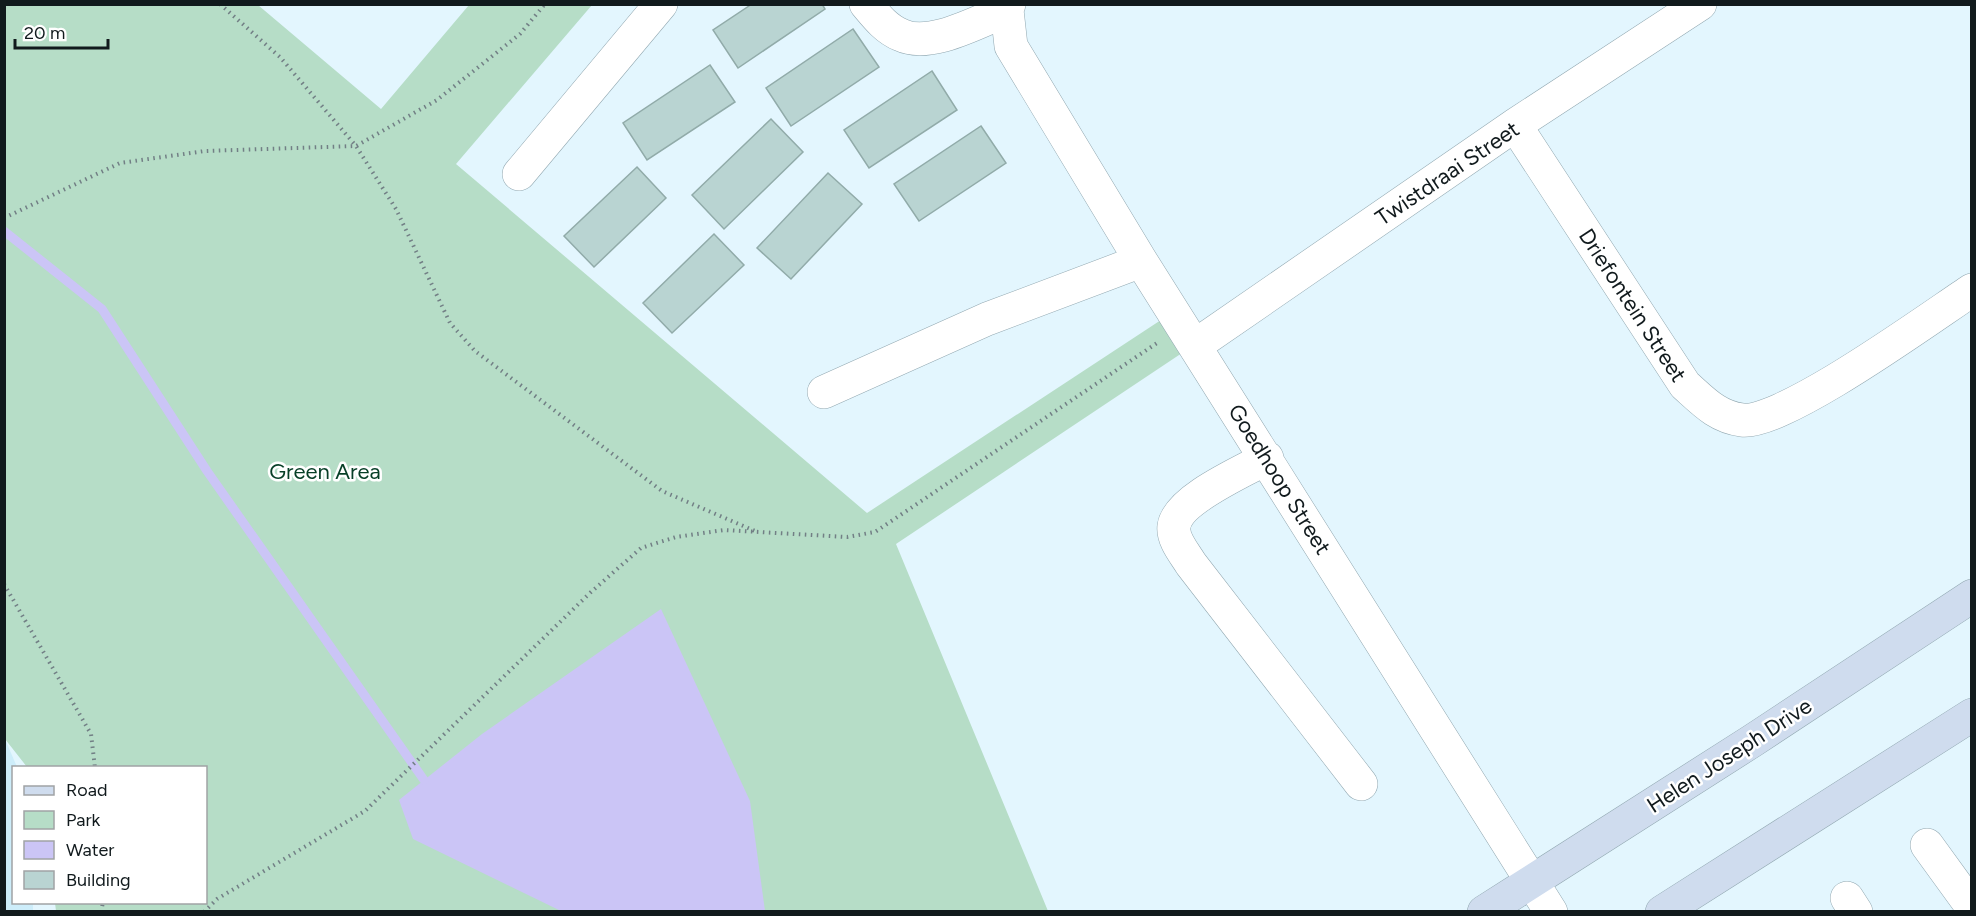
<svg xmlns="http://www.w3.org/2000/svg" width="1976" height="916" viewBox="0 0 1976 916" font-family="Figtree,sans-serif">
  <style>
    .built { fill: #cdedfa }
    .green { fill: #b6ddc7 }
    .water { fill: #cbc5f6 }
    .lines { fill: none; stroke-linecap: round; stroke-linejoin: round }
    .stream { stroke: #cbc5f6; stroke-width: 9 }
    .building { fill: #b9d4d2; stroke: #91aba9; stroke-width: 1.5 }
    .street-casing { stroke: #92a8b1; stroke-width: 34 }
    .secondary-casing { stroke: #92a8b1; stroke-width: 34 }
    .path { stroke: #727f85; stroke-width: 4; stroke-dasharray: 1.5 4.5; stroke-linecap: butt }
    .street { stroke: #fff; stroke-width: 33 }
    .secondary { stroke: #cfdcee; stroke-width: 33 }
    .labels { text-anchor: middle; stroke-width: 5; stroke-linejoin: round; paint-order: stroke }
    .street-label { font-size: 22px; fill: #111a1d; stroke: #fff }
    .park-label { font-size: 22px; fill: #073f27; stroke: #fff }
  </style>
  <rect width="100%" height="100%" fill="#e3f6fe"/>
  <path class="built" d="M5,739L17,767L14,768V902L33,903V911H5Z"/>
  <path class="green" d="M5,5H258L381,109L469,5H592L456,164L867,513L1164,318L1185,351L896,544L1048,911H56L55,903L206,902V768L27,767L5,739Z"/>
  <path class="water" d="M661,609L750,801L765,911H561L413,839L399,800L482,734Z"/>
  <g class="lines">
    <path class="stream" d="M4,231L102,309L207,471L424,780"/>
  </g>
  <path class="building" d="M752,4H822L825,9L738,68L713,30Z
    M853,29L879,67L791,126L766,88Z
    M710,65L735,102L647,160L623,123Z
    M932,71L957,110L869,168L844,130Z
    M771,119L803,152L724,229L692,195Z
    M981,126L1006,163L919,221L894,184Z
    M637,167L666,198L594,267L564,236Z
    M828,173L862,204L791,279L757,248Z
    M714,234L744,265L672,333L643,303Z"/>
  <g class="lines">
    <g class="street-casing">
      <path id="street" d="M866,4C876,16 886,29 901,35C930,49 979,21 1007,10
        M1009,4L1007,10L1011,46L1141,261L1551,912
        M1515,125L1685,385C1703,401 1717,417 1742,420C1783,425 1931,317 1972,290
        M519,174L661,4
        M1196,345L1515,125L1700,4
        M824,392L987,319L1141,261
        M1267,458C1244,471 1178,499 1174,526C1172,539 1185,554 1191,564L1361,784
        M1927,845L1972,907
        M1847,898L1856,912"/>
    </g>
    <g class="secondary-casing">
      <path id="secondary" d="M1484,912L1752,741L1972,596
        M1662,912L1972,715"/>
    </g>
    <path class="path" d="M220,4L280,57L356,146L396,209L450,323L475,351L662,491L755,531
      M4,218L120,163L205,151L356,146L437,100L520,34L545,4
      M4,584L91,734L95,768
      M101,912L103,902
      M204,912L217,899L365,811L591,592L641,548L676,537L724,530L847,537L875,532L1157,343"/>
    <use href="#street" class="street"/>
    <use href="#secondary" class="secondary"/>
  </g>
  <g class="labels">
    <g class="street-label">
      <text transform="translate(1447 173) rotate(-34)" y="8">Twistdraai Street</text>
      <text transform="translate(1633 305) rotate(57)" y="8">Driefontein Street</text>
      <text transform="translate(1280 479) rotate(58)" y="8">Goedhoop Street</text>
      <text transform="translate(1729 755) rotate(-33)" y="8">Helen Joseph Drive</text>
    </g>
    <g class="park-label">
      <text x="325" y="479">Green Area</text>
    </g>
  </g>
  <rect width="1976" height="916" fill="none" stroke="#111a1d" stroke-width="12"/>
  <rect x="12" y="766" width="195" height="138" fill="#ffffff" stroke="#a0a3a5" stroke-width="1.5"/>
  <rect x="24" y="786" width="30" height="9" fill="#cfdcee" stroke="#a0a3a5" stroke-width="1.5"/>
  <text x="66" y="796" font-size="18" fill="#111a1d">Road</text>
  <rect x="24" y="811" width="30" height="18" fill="#b6ddc7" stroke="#a0a3a5" stroke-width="1.5"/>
  <text x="66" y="826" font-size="18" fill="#111a1d">Park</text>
  <rect x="24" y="841" width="30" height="18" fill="#cbc5f6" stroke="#a0a3a5" stroke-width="1.5"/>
  <text x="66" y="856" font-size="18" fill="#111a1d">Water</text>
  <rect x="24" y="871" width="30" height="18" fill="#b9d4d2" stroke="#a0a3a5" stroke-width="1.5"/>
  <text x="66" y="886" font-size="18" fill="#111a1d">Building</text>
  <path d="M15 39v9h93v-9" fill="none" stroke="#111a1d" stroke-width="3"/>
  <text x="24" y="39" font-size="18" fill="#111a1d" stroke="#ffffff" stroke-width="4.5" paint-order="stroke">20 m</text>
</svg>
